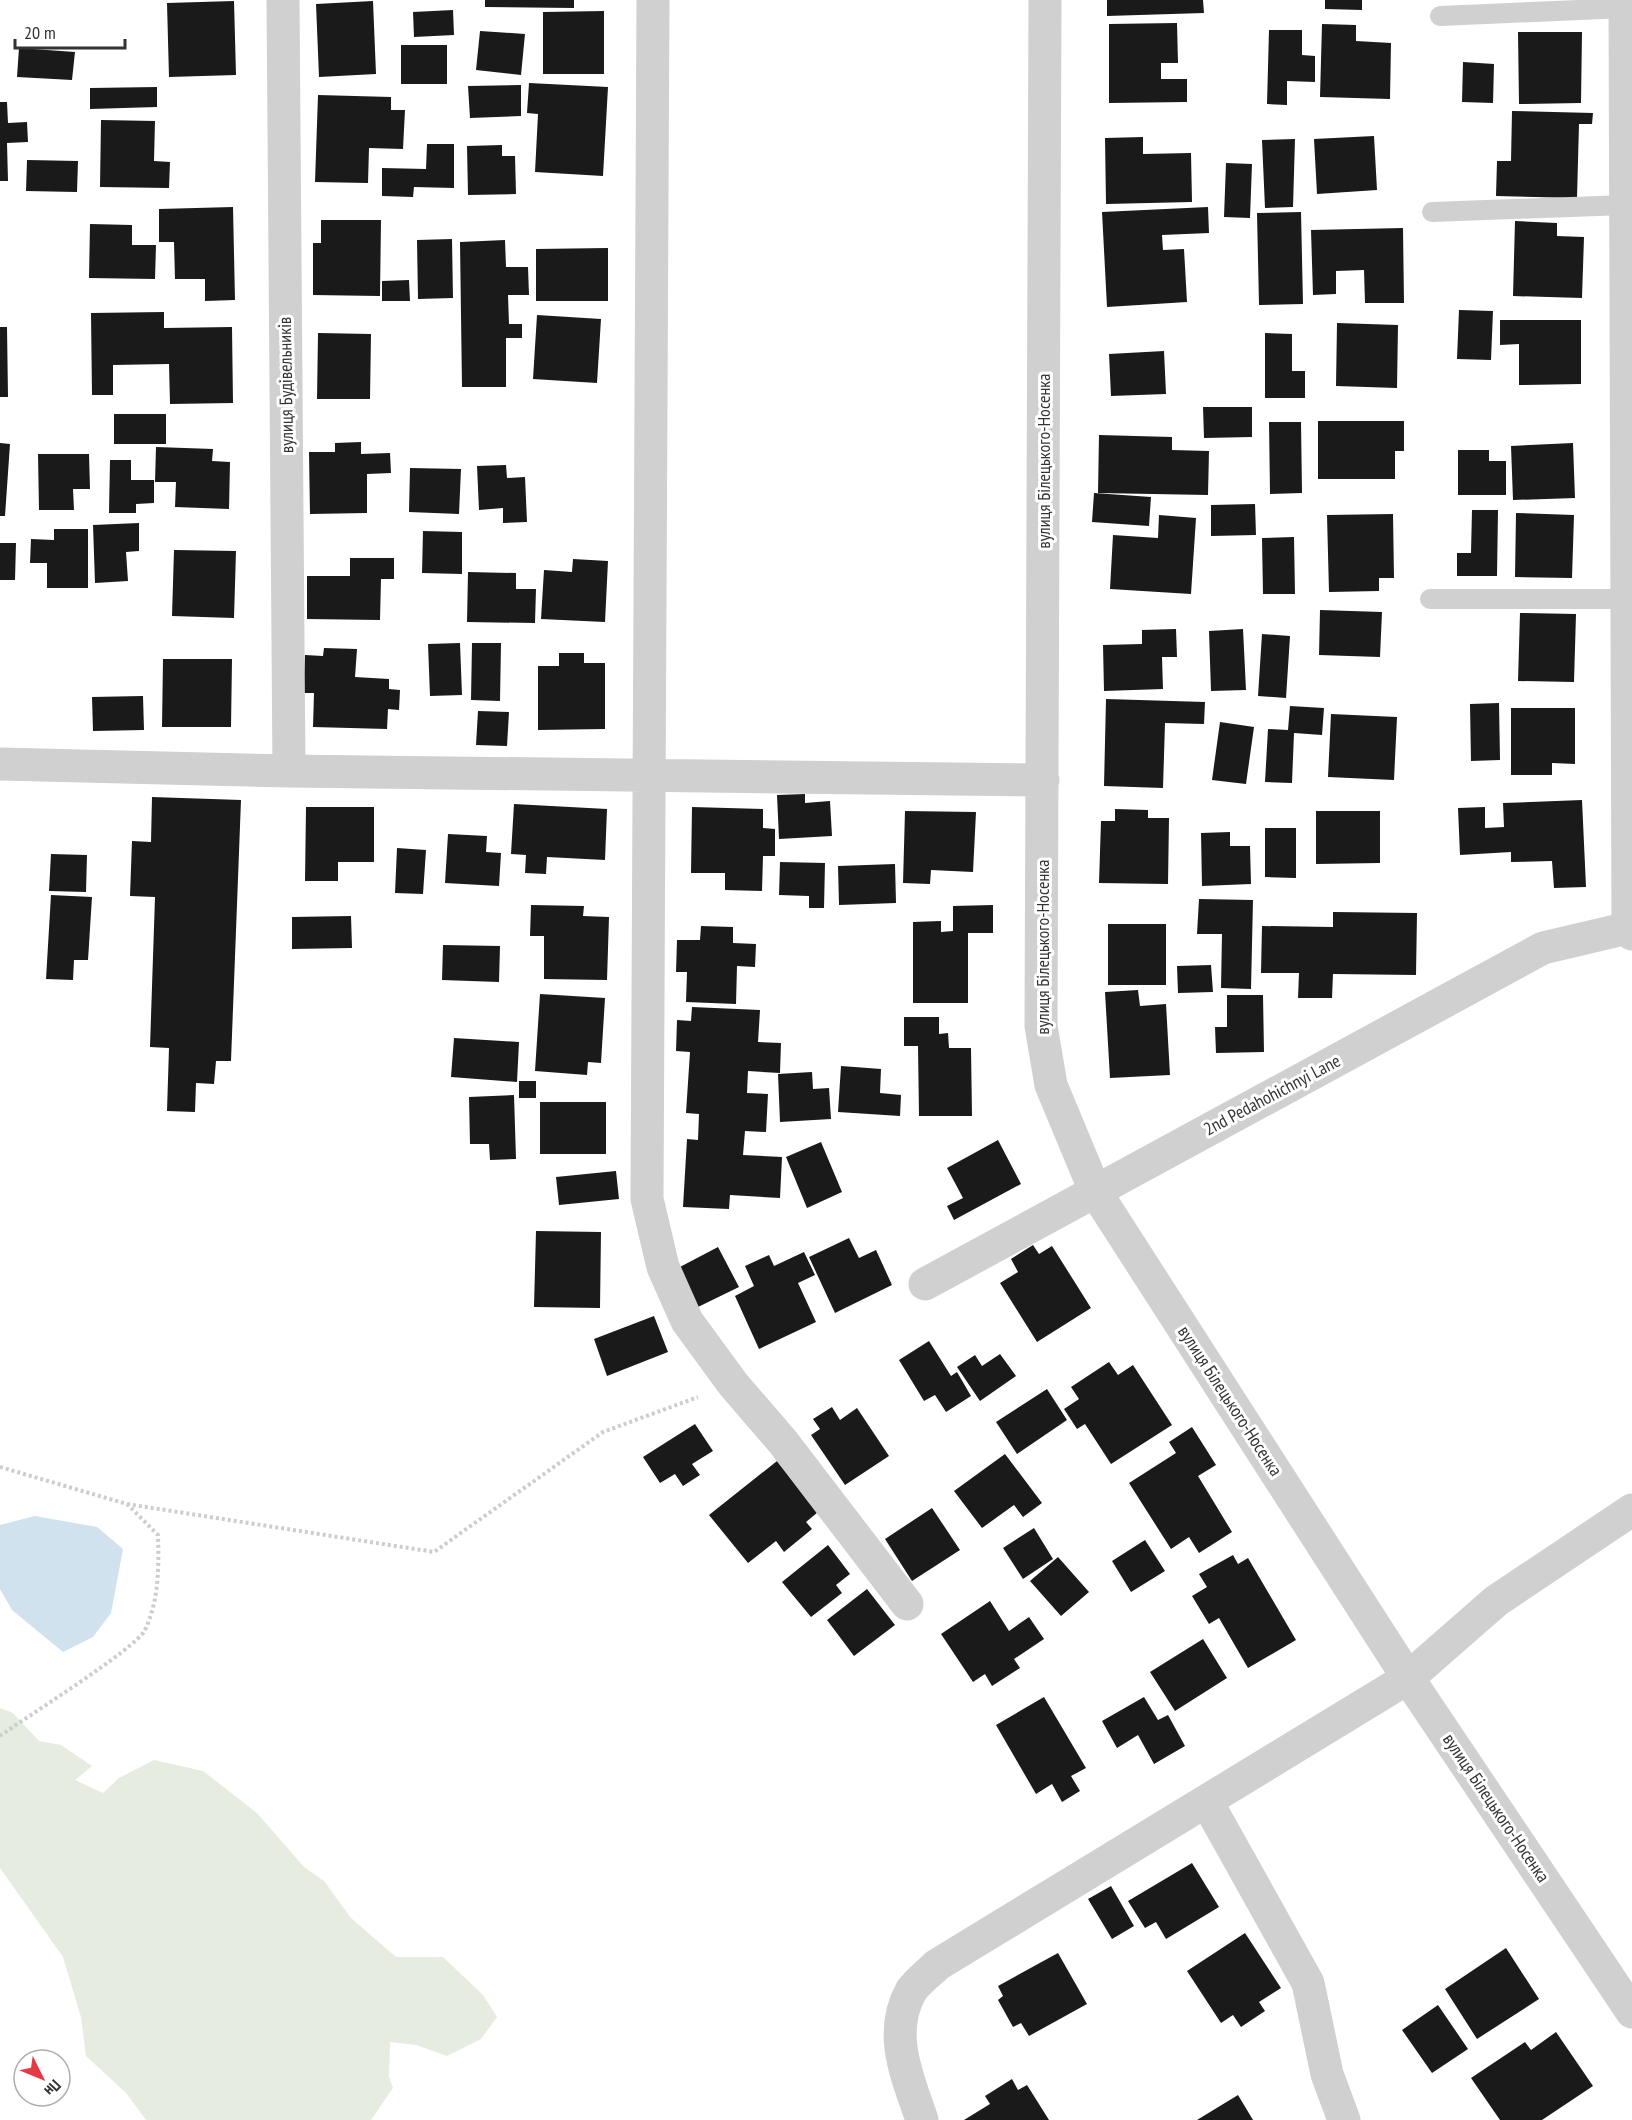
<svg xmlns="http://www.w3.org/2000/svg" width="1632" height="2120" viewBox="0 0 1632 2120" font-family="'PT Sans Narrow',sans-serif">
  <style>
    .green { fill: #e6ecdf }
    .water { fill: #cfe2ee }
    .building { fill: #1a1a1a }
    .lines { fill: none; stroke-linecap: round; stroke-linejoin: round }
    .path { stroke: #cdcdcd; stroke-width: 4; stroke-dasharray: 3 3; stroke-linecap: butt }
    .service { stroke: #d0d0d0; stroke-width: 20 }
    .minor { stroke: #d0d0d0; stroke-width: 33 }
    .labels { text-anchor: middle; stroke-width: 6; stroke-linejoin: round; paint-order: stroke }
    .street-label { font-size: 18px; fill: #333; stroke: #fff }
  </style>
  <rect width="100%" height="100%" fill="#fff"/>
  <path class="green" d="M0,1708L13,1713L39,1741L61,1745L92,1766L75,1780L103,1793L119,1778L154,1760L203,1771L257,1813L304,1867L324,1881L351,1918L396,1957H443L483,1995L497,2017L481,2039L447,2056L416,2045L390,2042L389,2077L393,2088L371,2120H146L126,2093L86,2056L81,2017L63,1957L0,1868Z"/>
  <path class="water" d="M35,1516L97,1527L123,1549L111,1613L93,1637L63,1652L12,1610L0,1589V1525Z"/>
  <path class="building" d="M485,0H574V8L485,7Z
    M1107,0H1203L1204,13L1107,16Z
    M1325,0H1362V10L1325,9Z
    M234,1L236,75L169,77L167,3Z
    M373,1L376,74L319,77L316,4Z
    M453,10L454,35L414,37L413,12Z
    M604,11V74H543V12Z
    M1177,23L1178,63H1161V79H1187V102L1109,103V24Z
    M1322,24L1356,25V41L1391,43L1390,99L1320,97Z
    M1269,30H1302V55L1315,56V82L1287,81V105L1267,104Z
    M480,31L525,34L521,75L476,70Z
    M1518,32H1582L1581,103L1519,104Z
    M401,45H447V84H401Z
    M19,48L75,52L72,80L17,77Z
    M1463,62L1494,64L1493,103L1462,102Z
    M529,83L608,87L603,176L535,172L538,114L527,113Z
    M521,85V116L470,118L468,86Z
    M157,87V107L90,109V88Z
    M318,95L391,97V110H405L403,149L369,148L368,183L315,182Z
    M0,102H7L8,123L27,122L28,142L7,143L8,181H0Z
    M1512,111L1593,113L1592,124H1579L1577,198L1496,196L1497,161H1511Z
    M101,120L155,121L154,161L170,162L169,188L100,187Z
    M1374,136L1377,190L1317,194L1314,139Z
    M1143,137V154L1191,153L1192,202L1106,204L1105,138Z
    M1295,139L1293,207L1265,208L1262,140Z
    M427,144H454V188L414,187L413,197L382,196V168L426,169Z
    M502,145V156H515L516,194L468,195L467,146Z
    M27,160L78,161L77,192L26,191Z
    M1226,163L1252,164L1250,218L1224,217Z
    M233,207L235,300L205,301V279H175L174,242H159V209Z
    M1208,207L1209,233L1162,235L1163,250L1184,249L1187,302L1107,307L1102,212Z
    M1301,212L1303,304L1259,305L1257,213Z
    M321,220H381L380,296L313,295V243H321Z
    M1515,221L1557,223V236L1584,237L1582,298L1513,296Z
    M90,224L132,225V245H156L155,279L89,278Z
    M1403,228L1404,303H1365L1364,270L1336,271V294L1313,295L1311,230Z
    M452,239L453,298L418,299L417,240Z
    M505,240L506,267H528L529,295H508L509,324H522V338H506V387H462L460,242Z
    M608,248V301H536V249Z
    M409,280L410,301H382V281Z
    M1459,310L1493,311L1491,360L1457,359Z
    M164,312V328L232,327L233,403L170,404L169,364L113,365V395H92L91,313Z
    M537,315L601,319L597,383L533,379Z
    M1500,320H1581V384L1519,385V344L1500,345Z
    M1337,323L1398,325L1397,388L1336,386Z
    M0,327H7L8,397H0Z
    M318,333L371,334L370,399H317Z
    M1265,333L1292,334V371H1305V398H1265Z
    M1164,351L1166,394L1111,396L1109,354Z
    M1203,407H1252V437L1204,438Z
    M114,414H166V444H114Z
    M1318,421H1404V451H1395V479H1318Z
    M1269,422H1301L1302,493L1270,494Z
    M1099,435L1172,437V450L1209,451L1208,495L1098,493Z
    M361,442V454L390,453L391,473L367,474V513L310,514L309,452H335V443Z
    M0,443L10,444L5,516H0Z
    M1573,443L1575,498L1513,500L1511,446Z
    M156,447L213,449L212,461L230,462L229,509L175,507L176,482H155Z
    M1458,450H1489V461H1506V495H1458Z
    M38,454H89L90,489H73L74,510H39Z
    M110,460H131V480H154V503L136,504V513H109Z
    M506,465L507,478L525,477L527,522L503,523V508L479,510L477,466Z
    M410,468L461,469L459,514L409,512Z
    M1094,493L1151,497L1149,526L1092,522Z
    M1255,504L1256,535L1211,536V505Z
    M1472,510H1498L1497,576H1457V553H1471Z
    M1516,513L1574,515L1572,578L1515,577Z
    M1393,514L1394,578H1379V591L1329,592L1327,515Z
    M1159,515L1196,518L1191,594L1110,589L1113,535L1158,538Z
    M139,523V551L126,552L128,581L95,583L93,525Z
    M54,529H88V588H47V563H30L31,539L54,540Z
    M423,531L462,532V574L422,573Z
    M1294,537L1295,594H1263L1262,538Z
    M0,543H16L15,580H0Z
    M174,550L236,551L234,618L172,616Z
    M350,558H394V579H381L380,620L307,619V576H350Z
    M573,559L608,561L605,622L541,619L544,570L572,572Z
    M468,572L516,573V589H536L535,623L467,622Z
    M1320,610L1382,612L1380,657L1319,655Z
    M1520,613L1576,614L1574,682L1518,681Z
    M1176,629L1177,657H1162L1163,689L1104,691L1103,645L1142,644V630Z
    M1243,629L1246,690L1211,691L1209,631Z
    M1262,634L1290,636L1286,698L1258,696Z
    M460,643L462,695L430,696L428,644Z
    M472,643H501L500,701L471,700Z
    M324,648L357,649L355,677L389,679V689L400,690L399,710L388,709L387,729L313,727L314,693H303L305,655L323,656Z
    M559,653H584V663H605V729L538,730V666H559Z
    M163,659H232L231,727H162Z
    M143,696L144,730L93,731L92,697Z
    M1106,699L1205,702L1204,724L1165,723L1163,788L1104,786Z
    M1499,703L1500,760L1471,761L1470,704Z
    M1290,706L1324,708L1322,735L1294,733L1292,783L1265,782L1268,729L1288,730Z
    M1511,708H1575V764L1552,763V775H1511Z
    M478,711L509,712L507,746L476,745Z
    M1331,714L1397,717L1394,780L1328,777Z
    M1220,722L1254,727L1246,784L1212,780Z
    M805,794V803L830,801L832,836L779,839L777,795Z
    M152,797L241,800L231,1061H216L214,1084L196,1083L195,1112L167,1111L169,1048L150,1047L155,897L130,896L132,841L151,842Z
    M1582,800L1586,887L1554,888L1552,861L1511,862V852L1460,855L1458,808L1485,807V828L1504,827L1503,803Z
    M514,804L607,809L605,860L547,857L546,874L525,873L526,855L511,854Z
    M306,807H374V862H338V881H305Z
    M692,807L763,809V828L775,829V856H763L762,891L725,890V873H691Z
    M1115,809L1148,810V818H1169L1168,884L1099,883L1101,821H1115Z
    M905,811L976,812L973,872L931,870L930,884L903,883Z
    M1316,811H1380V863L1316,864Z
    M1265,828H1296V878L1265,877Z
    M1230,832V846H1250L1251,884L1202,886L1201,833Z
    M448,834L487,836L486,852L501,853L499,886L445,883Z
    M397,848L426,850L423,894L395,893Z
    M51,854L87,855L86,892L49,891Z
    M780,862L825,863L824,908H809V896L779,895Z
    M895,864L896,903L839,905L838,866Z
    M51,895L92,897L88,960H74L73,980L46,979Z
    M1199,899L1253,900L1251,989L1221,988L1222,934H1197Z
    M531,905L584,906L583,916L609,917L607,980L544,979V936H530Z
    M993,905V933H968V1003H913V922L941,921V932L953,931V906Z
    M1333,912L1417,913L1416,975L1333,974L1332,998H1298L1299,973H1261L1262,926L1333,927Z
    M351,916L352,948L292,949V917Z
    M1108,924H1166V985H1108Z
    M701,926L733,927V943L756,944L755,967L737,966L736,1004L686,1002L687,972H676L677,940H700Z
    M443,945L500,946L499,982L442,980Z
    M1211,965L1213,992L1178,993L1177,966Z
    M1138,990L1140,1006L1166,1004L1170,1075L1110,1078L1105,992Z
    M540,994L605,998L601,1063L588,1062L587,1075L535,1071Z
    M1227,995H1263L1264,1052L1216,1053L1215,1027H1227Z
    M692,1007L760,1010L758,1042L781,1043L780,1073L748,1071L747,1093L768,1094L766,1132L745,1131L743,1155L782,1157L780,1198L730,1195L729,1209L683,1207L687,1139L698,1140L699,1114L686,1113L690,1052L676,1051L677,1020L691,1021Z
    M904,1017H939V1034L948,1033L949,1048H971L972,1116H919L918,1046H904Z
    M454,1038L519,1042L517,1082L451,1077Z
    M841,1066L881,1069L880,1093L901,1095L900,1116L838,1112Z
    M812,1072L813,1089L829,1088L831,1119L780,1122L778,1074Z
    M519,1081H536V1098H519Z
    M514,1095L516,1159L490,1160L489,1144H470L469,1097Z
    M540,1102H606V1154H540Z
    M998,1140L1021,1184L954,1220L947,1206L963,1198L947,1168Z
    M821,1142L842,1192L807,1208L786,1157Z
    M616,1171L619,1199L559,1205L556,1177Z
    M536,1231L601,1232L600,1308L534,1307Z
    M849,1238L859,1258L876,1250L892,1285L835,1313L809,1257Z
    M1033,1245L1039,1254L1052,1246L1091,1308L1037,1342L1000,1283L1018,1272L1011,1259Z
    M718,1247L739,1287L698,1307L678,1268Z
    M804,1252L815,1275L798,1283L816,1322L759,1349L735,1296L754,1286L745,1266L769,1255L774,1266Z
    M654,1316L668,1352L607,1376L594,1339Z
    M929,1341L951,1376L957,1372L971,1396L946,1412L935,1395L924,1401L899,1360Z
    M1000,1354L1016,1376L980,1401L957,1367L975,1355L982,1366Z
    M1109,1362L1118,1375L1133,1365L1172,1425L1111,1464L1085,1424L1077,1429L1064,1409L1079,1399L1071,1387Z
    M1047,1389L1067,1420L1017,1454L996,1422Z
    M832,1407L840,1420L857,1408L889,1456L845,1485L811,1435L820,1429L813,1419Z
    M695,1424L713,1451L692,1464L700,1475L683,1486L675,1474L660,1483L643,1457Z
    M1192,1427L1216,1465L1198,1476L1232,1532L1199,1553L1189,1537L1171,1549L1129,1483L1176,1453L1169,1442Z
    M1005,1454L1042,1503L1023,1517L1014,1505L982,1528L954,1491Z
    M777,1461L818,1512L806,1522L812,1529L784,1552L776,1541L748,1563L709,1515Z
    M932,1508L960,1550L912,1581L885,1539Z
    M1034,1528L1053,1559L1023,1579L1003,1548Z
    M1145,1540L1165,1571L1131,1592L1112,1561Z
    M828,1545L850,1574L836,1585L842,1593L811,1617L782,1582Z
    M1233,1555L1238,1564L1248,1558L1296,1640L1248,1668L1219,1618L1209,1624L1192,1596L1207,1587L1199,1574Z
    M1058,1557L1089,1592L1061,1616L1030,1581Z
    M867,1589L895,1625L854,1656L827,1620Z
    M990,1601L1009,1631L1029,1617L1044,1639L1014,1659L1020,1668L992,1686L985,1674L973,1682L941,1634Z
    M1203,1639L1227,1678L1175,1711L1150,1672Z
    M1044,1697L1086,1768L1071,1776L1080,1791L1062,1802L1052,1784L1036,1794L996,1725Z
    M1144,1697L1158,1720L1168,1715L1185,1746L1154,1764L1138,1735L1117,1748L1102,1721Z
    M1192,1863L1219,1907L1166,1939L1156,1922L1145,1928L1128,1901Z
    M1111,1886L1134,1926L1112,1939L1088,1899Z
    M1245,1933L1281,1988L1259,2002L1265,2011L1241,2027L1233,2015L1221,2023L1187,1971Z
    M1506,1948L1539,1999L1477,2039L1445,1989Z
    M1058,1953L1087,2004L1029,2036L1021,2023L1013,2027L998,2000L1003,1996L998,1986Z
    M1438,2005L1468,2049L1432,2073L1402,2030Z
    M1556,2032L1593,2086L1542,2120H1500L1471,2078L1525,2042L1531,2050Z
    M1012,2079L1018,2090L1027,2085L1049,2120H964L990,2104L985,2096Z
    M1238,2095L1253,2120H1197Z"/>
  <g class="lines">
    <path class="path" d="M0,1467L127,1504L158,1535C159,1567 159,1600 145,1630C137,1648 23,1719 0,1736
      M127,1504L434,1552L603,1432L698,1397"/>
    <path class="service" d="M1440,16L1625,8
      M1432,212L1625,205
      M1430,599H1627"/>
    <path class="minor" d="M283,0L289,771
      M653,0L647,1199L663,1267L687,1321L733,1384L783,1442L907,1604
      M1045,0L1041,1026L1051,1085L1095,1191L1408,1678L1632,2012
      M1625,0L1628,928L1632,934
      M0,764L289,771L1043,780
      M925,1284L1543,948L1628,928
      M1207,1802L1308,1983L1327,2074L1344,2120
      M922,2120C908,2078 887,2034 911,1991C917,1982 929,1973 937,1965L1408,1678L1496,1601L1632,1510"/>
  </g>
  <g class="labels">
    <g class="street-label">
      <text transform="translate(286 385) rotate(-91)" y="6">вулиця Будівельників</text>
      <text transform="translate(1044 461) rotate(-90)" y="6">вулиця Білецького-Носенка</text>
      <text transform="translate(1043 947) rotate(-90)" y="6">вулиця Білецького-Носенка</text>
      <text transform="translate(1272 1095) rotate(-28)" y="6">2nd Pedahohichnyi Lane</text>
      <text transform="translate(1230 1401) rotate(57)" y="6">вулиця Білецького-Носенка</text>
      <text transform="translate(1496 1808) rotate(56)" y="6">вулиця Білецького-Носенка</text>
    </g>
  </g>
  <g transform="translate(42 2078) rotate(133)"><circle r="28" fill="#ffffff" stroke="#adadad" stroke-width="1.5"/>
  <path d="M0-4.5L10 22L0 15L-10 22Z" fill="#e63946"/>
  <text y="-9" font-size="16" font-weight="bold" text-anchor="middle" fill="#333333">Пн</text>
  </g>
  <path d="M15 39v9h110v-9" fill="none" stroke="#333333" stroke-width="3"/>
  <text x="24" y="39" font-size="18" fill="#333333" stroke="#ffffff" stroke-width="4.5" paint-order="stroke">20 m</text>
</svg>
